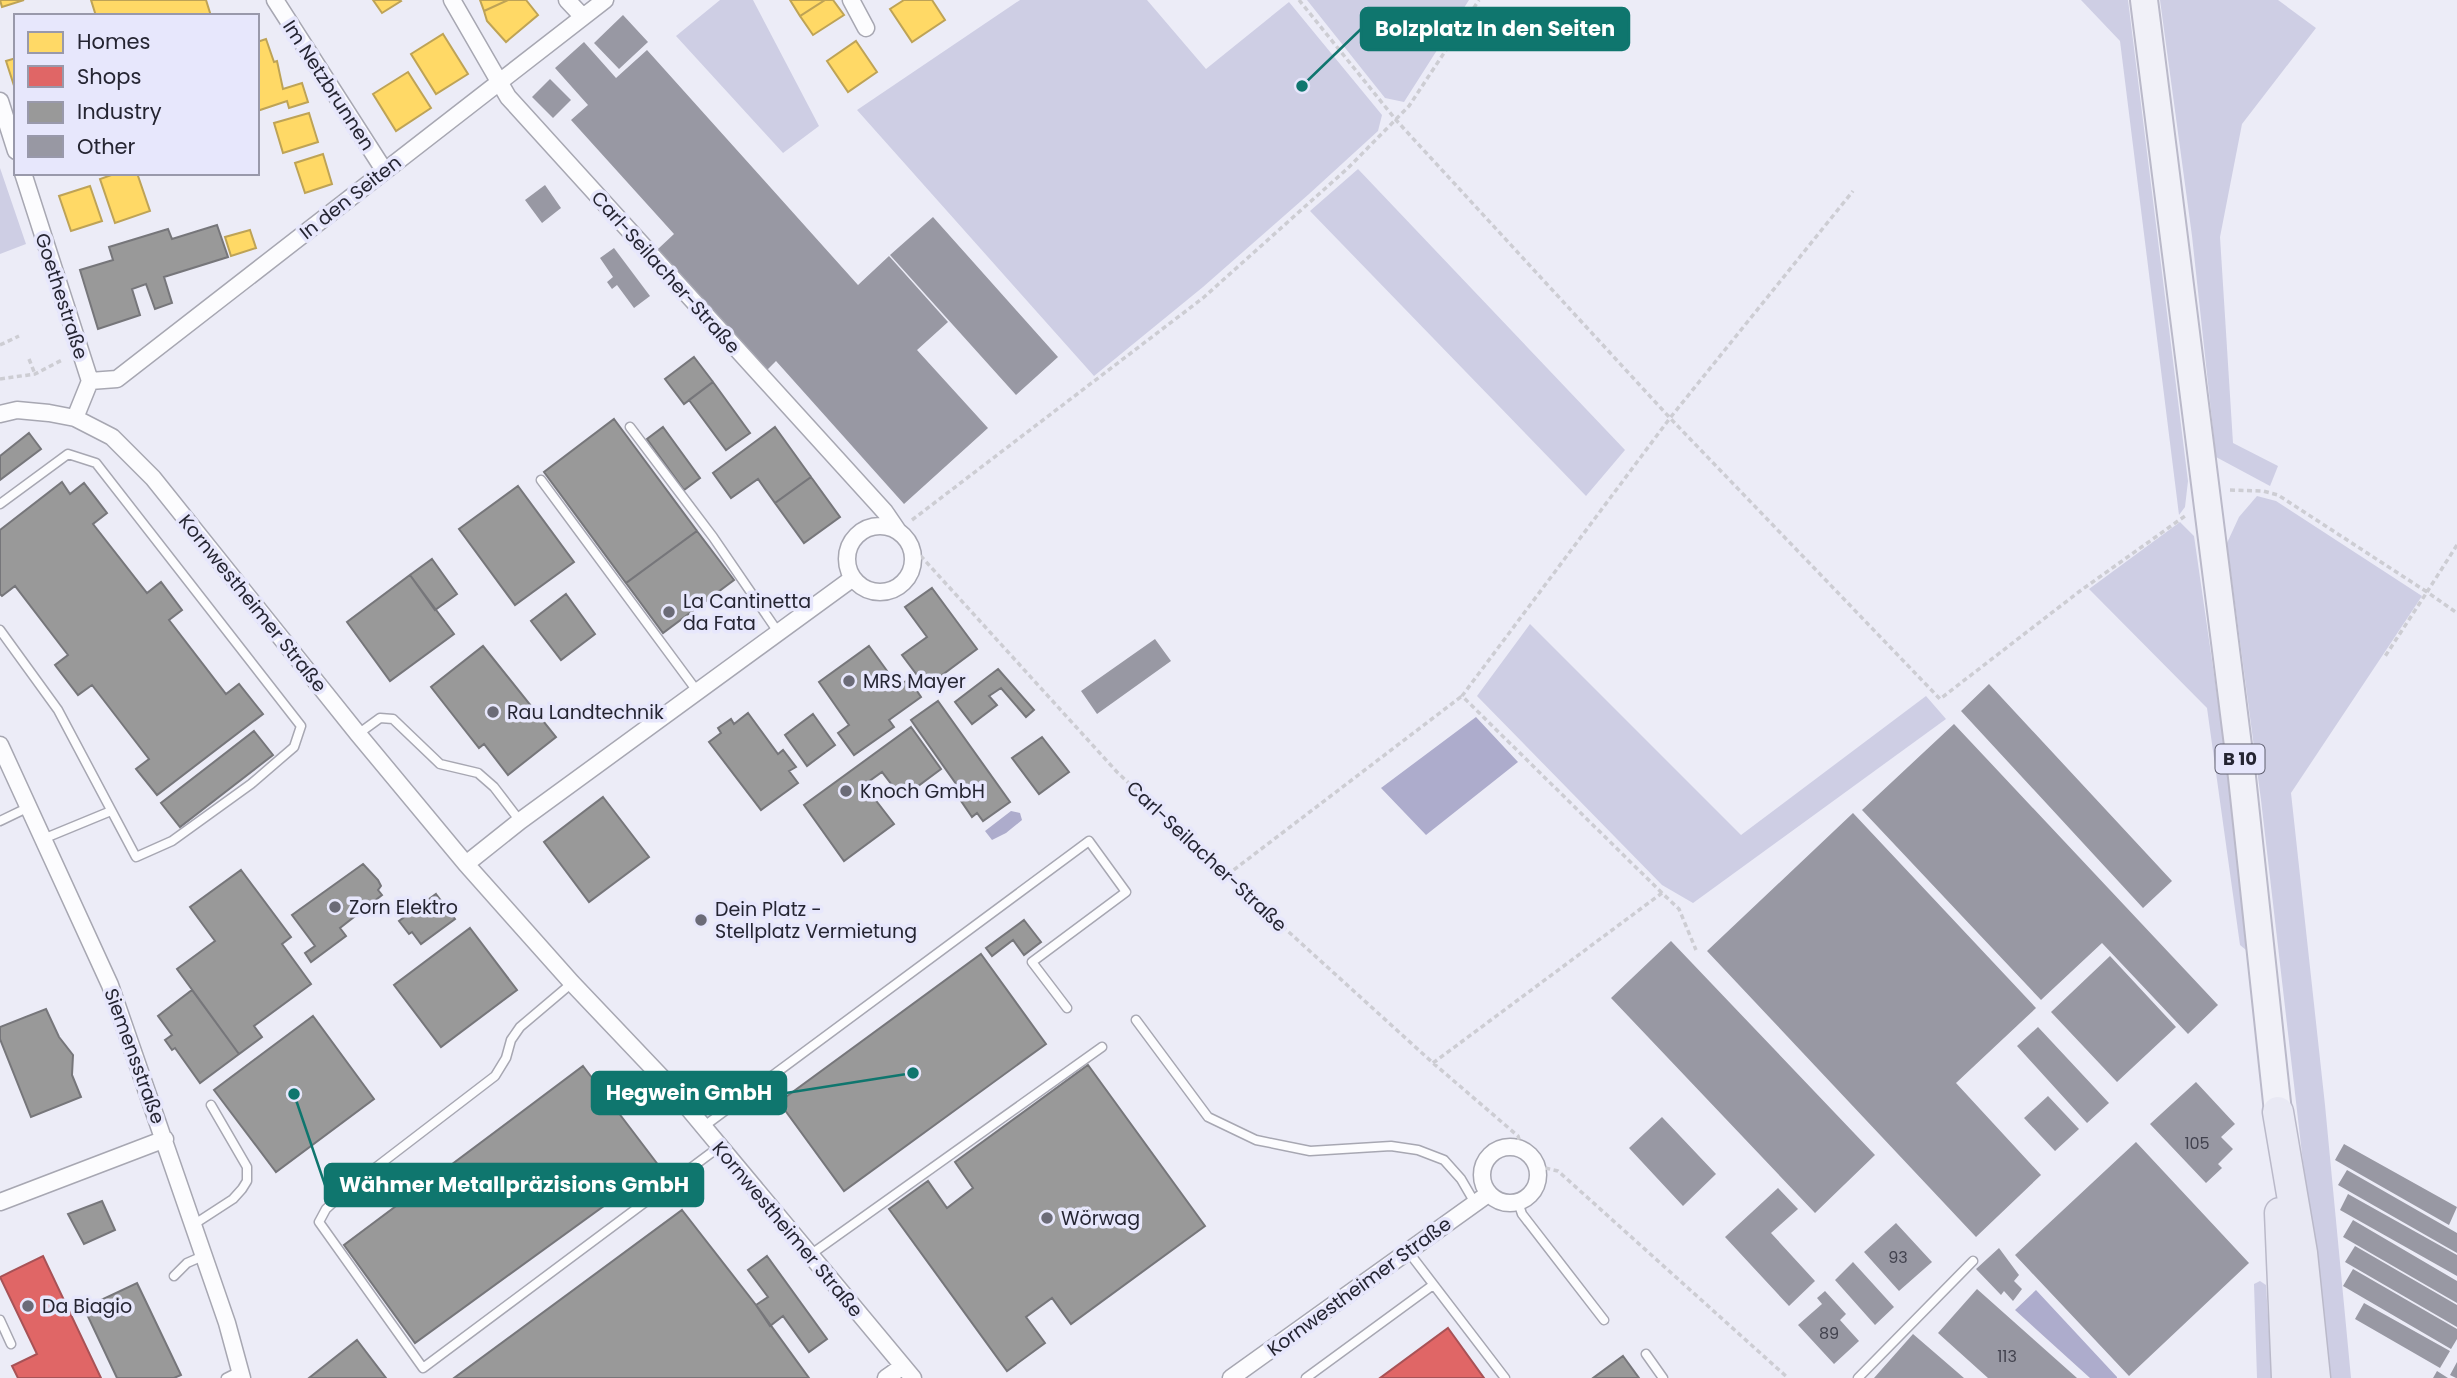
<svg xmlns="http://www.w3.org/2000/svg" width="2457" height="1378" viewBox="0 0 2457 1378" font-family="Poppins,sans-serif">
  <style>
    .green { fill: #cecee4 }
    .water { fill: #adaccc }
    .homes { fill: #ffd966; stroke: #bea356; stroke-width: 2 }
    .shops { fill: #e06666; stroke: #a85256; stroke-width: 2 }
    .industry { fill: #999; stroke: #76767a; stroke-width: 2 }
    .building { fill: #9898a3 }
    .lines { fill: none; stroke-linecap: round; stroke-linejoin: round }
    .lane-casing { stroke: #a7a7b2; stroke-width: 11 }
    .street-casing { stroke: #a7a7b2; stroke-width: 19 }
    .primary-casing { stroke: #bab9c9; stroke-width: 30 }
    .highway-casing { stroke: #bab9c9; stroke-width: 33 }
    .path { stroke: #cdcdd3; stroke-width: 3.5; stroke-dasharray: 5 3.5; stroke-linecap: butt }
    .lane { stroke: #fcfcfe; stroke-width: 8 }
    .street { stroke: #fcfcfe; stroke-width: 16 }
    .primary { stroke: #f1f1f8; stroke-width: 26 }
    .highway { stroke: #e9e9f4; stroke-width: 30 }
    .poi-dot { fill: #6b6b77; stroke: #e7e7fc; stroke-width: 2.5 }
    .labels { text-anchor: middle; stroke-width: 7; stroke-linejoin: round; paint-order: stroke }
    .number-label { font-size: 16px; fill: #42424e }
    .shield { fill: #e7e7fc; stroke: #5f5f6f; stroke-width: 2 }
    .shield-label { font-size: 18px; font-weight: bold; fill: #252532 }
    .street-label { font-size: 19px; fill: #252532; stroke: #e7e7fc }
    .poi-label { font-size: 19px; fill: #252532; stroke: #e7e7fc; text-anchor: start }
    .leader { fill: none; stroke: #0f766e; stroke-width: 2.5 }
    .callout-dot { fill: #0f766e; stroke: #e7e7fc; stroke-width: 2.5 }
    .callout { fill: #0f766e; stroke: #0f766e; stroke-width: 2.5 }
    .callout-label { font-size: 21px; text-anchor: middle; font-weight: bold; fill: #fff }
  </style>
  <rect width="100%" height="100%" fill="#ececf7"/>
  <path class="green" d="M720,0H753L819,126L783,153L676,36Z
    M1020,0H1147L1206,69L1289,2L1382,115L1378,131L1309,194L1203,287L1094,376L857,110Z
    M1307,0H1469L1404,102L1385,98Z
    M2081,0H2128L2188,481L2185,507L2179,515L2120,41Z
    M2160,0H2278L2316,28L2242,124L2220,237L2233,443L2278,466L2270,486L2216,457L2192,236Z
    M0,168L26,244L0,254Z
    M1358,169L1625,450L1586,496L1310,211Z
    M2257,496L2276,501L2422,596L2291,793L2325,1105L2351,1378H2328L2261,800L2227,543L2239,517Z
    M2180,522L2194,536L2231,792L2246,950L2240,945L2207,708L2089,589Z
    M1530,624L1741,835L1926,696L1946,719L1693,903L1662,885L1477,696Z
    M2260,1281L2266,1285L2272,1378H2257L2254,1284Z"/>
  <path class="water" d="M1476,717L1518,762L1426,835L1381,788Z
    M1011,811L1020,813L1022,820L1006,833L992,840L985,831Z
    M2036,1290L2117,1377V1378H2090L2015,1310Z"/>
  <path class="homes" d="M0,0H24L2,7Z
    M91,0H206L211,16H96Z
    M373,0H400L401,1L382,13Z
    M480,0H508L484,11Z
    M508,0H526L538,15L506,42L487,21L484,11Z
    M790,0H825L800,16Z
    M825,0H833L844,15L813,35L800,16Z
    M904,0H932L945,20L912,42L890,9Z
    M443,34L468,74L436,94L411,54Z
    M266,39L274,62L277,61L283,89L302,83L308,102L289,108L287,101L257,111V42Z
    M856,41L877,72L848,92L827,61Z
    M16,58V92L6,61Z
    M408,72L431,108L396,131L373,94Z
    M309,113L318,142L283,153L274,123Z
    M323,154L332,184L305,193L295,163Z
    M117,173H137L150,211L115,223L100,179Z
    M90,186L102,221L71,231L59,196Z
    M250,230L256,248L231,256L225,237Z"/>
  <path class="shops" d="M43,1256L101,1378H18L12,1366L37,1354L0,1277Z
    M1448,1328L1484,1378H1380Z"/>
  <path class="industry" d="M217,225L228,257L164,277L172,303L155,309L146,284L132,289L140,315L98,329L80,270L113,260L109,247L168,229L172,239Z
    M694,357L713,382L684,404L665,379Z
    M713,382L750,433L726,450L689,400Z
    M614,419L697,531L626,583L544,472Z
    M663,427L700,478L684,490L647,439Z
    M775,427L811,477L775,503L758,479L731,498L713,473Z
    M29,433L41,449L0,480V456Z
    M811,477L840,517L804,543L775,503Z
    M62,482L70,494L84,483L107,513L93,524L147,593L161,582L182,610L169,620L226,694L239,684L263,714L157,795L136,769L149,759L92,685L78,695L55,665L68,655L15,586L2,596L0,594V530Z
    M518,486L574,562L515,605L459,529Z
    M697,531L734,580L663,633L626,583Z
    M432,559L457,594L435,610L410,575Z
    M410,575L454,634L390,681L347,622Z
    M932,588L977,649L926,687L902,655L927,637L905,607Z
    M566,594L595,634L561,660L531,621Z
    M483,646L556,737L508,775L484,744L479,748L431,687Z
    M869,646L898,686L909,679L921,697L889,720L894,727L854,755L838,733L849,725L819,682Z
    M998,669L1034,710L1026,717L1001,688L989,696L997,705L972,724L955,702Z
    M938,701L1010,802L983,821L977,813L972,817L957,795L961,791L911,720Z
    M748,713L778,754L783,750L796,767L789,771L798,783L761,810L709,742L721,733L718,728L731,719L734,724Z
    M813,714L835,745L807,766L785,735Z
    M911,727L941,769L902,798L882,772L864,785L894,824L844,861L804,805Z
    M254,731L273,755L180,827L161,803Z
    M1042,737L1069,772L1039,794L1012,758Z
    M603,797L649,857L589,902L544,842Z
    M363,864L378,880L381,886L378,890L382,895L340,928L346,936L311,962L305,953L315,946L292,915Z
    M241,870L291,937L282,944L311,984L254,1026L262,1037L239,1054L177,969L215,941L190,907Z
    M436,894L455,919L421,944L412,932L409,934L399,921Z
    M1024,920L1041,942L1024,955L1013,940L992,956L986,948Z
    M470,928L517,990L441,1047L394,985Z
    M981,954L1046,1044L844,1191L779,1102Z
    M192,990L239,1054L200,1083L175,1048L172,1050L165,1040L172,1035L158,1016Z
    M46,1009L59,1037L73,1055L72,1075L81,1097L31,1117L0,1039V1027Z
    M313,1016L374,1099L276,1172L214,1090Z
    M1088,1065L1205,1226L1071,1324L1052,1298L1026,1317L1045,1343L1007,1371L889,1209L928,1181L947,1208L973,1188L955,1162Z
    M583,1066L659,1166L415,1343L344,1245Z
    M102,1201L115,1230L84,1244L68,1214Z
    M682,1210L756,1305L809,1378H454Z
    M767,1256L827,1339L809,1352L783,1316L770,1326L756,1305L768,1297L748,1270Z
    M137,1283L181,1375L174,1378H117L84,1308Z
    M357,1340L386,1378H309Z
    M1623,1356L1639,1378H1593Z"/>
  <path class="building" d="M623,15L648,42L619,69L594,43Z
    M584,42L616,78L647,50L858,285L889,256L948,322L917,350L988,428L904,504L776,361L767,370L658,249L674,234L571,120L588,105L555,68Z
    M550,79L571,100L553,118L532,97Z
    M545,185L561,208L542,223L525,200Z
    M933,217L1058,357L1016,395L890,255Z
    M614,248L650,296L634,308L617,285L612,289L607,282L613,277L600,258Z
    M1155,639L1171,661L1097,714L1081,691Z
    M1989,684L2172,881L2143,908L1961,711Z
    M1954,724L2218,1005L2188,1034L2102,943L2041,1000L1862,810Z
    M1853,813L2036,1008L1956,1083L2041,1175L1976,1237L1707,951Z
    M1671,941L1875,1155L1815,1213L1611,998Z
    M2110,956L2176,1027L2117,1082L2051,1012Z
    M2038,1027L2109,1103L2087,1123L2017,1046Z
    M2196,1082L2235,1124L2221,1137L2233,1149L2218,1164L2222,1168L2206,1183L2150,1124Z
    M2048,1096L2079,1129L2055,1151L2024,1118Z
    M1662,1117L1716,1174L1683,1206L1629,1148Z
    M2136,1142L2249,1263L2129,1376L2015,1255Z
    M2344,1144L2457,1207L2449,1225L2335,1160Z
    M2347,1170L2457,1233V1253L2338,1185Z
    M1778,1188L1798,1209L1771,1233L1815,1281L1789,1306L1725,1237Z
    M2348,1194L2457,1255V1276L2340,1210Z
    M2353,1220L2457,1281V1303L2343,1237Z
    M1896,1223L1932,1262L1899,1291L1864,1252Z
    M2355,1246L2457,1305V1327L2345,1262Z
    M1999,1248L2019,1275L2014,1281L2022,1289L2013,1301L2004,1291L2001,1295L1976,1269Z
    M1853,1262L1894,1307L1875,1325L1835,1280Z
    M2353,1269L2457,1329V1339L2451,1349L2343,1286Z
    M1977,1289L2077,1378H1988L1938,1333Z
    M1825,1291L1846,1314L1840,1320L1859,1341L1834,1364L1798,1325L1822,1304L1817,1298Z
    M2364,1303L2450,1351L2440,1368L2355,1319Z
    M1913,1334L1964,1378H1874Z
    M2457,1362V1378H2456L2450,1375Z
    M2437,1371L2448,1378H2433Z"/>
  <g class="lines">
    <g class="lane-casing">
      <path id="lane" d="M630,427L713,537L778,632
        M541,480L697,691
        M0,504L68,454L96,463L301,726L294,747L251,784L172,841L136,857L58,710L0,630
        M358,734L380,718L393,719L440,764L478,773L494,787L520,821
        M0,821L29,807
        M43,839L111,811
        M572,983L520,1027L511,1040L506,1058L495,1076L349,1188L326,1209L319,1222L423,1368L719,1147
        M1136,1020L1208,1117L1256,1140L1310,1151L1391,1146L1418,1150L1444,1160L1461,1179L1475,1203
        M703,1127L1089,841L1126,892L1032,962L1067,1008
        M1518,1202L1522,1214L1604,1320
        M193,1225L233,1199L242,1189L247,1181V1167L211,1105
        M1407,1250L1505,1378
        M810,1255L1102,1047
        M174,1276L187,1263L203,1256
        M0,1320L11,1344
        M1646,1354L1663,1378
        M226,1378L240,1371
        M1306,1378L1433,1285
        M1858,1378L1973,1261"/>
    </g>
    <g class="street-casing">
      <path id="street" d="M275,0L384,170
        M452,0L508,97L885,512L898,531
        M567,0L583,17
        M851,0L866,28
        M0,101L16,151
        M23,173L90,381L75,418
        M90,381L117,379L605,0
        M0,414L17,410L49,413L75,418L112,437L153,478L358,734L466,864L572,983L668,1084L913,1378
        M847 559a33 33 0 1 1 66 0a33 33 0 1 1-66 0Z
        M0,745L110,985L227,1323L242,1378
        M466,864L520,821L853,578
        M1482 1175a28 28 0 1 1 56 0a28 28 0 1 1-56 0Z
        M0,1202L165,1139
        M886,1378L903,1366
        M1231,1378L1488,1194"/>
    </g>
    <g class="primary-casing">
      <path id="primary" d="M2144,0L2242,777L2278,1112"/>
    </g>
    <g class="highway-casing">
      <path id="highway" d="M2278,1112L2302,1253L2315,1378
        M2280,1213L2287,1378"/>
    </g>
    <path class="path" d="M1299,0L1396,120L1670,418L1940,699L2080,591L2185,516
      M0,345L19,336
      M29,359L35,374
      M0,379L35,374L64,359
      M2230,490L2263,491L2278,495L2427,592L2384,658
      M912,520L1203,298L1348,168L1409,106L1479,0
      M909,543L1117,772L1226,875L1433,1063L1518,1136L1522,1149
      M2457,545L2427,592L2457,613
      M1227,875L1462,696
      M1662,893L1462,696L1670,418L1853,191
      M1433,1063L1662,893L1679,909L1696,950
      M1537,1166L1558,1171L1788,1378"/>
    <use href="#lane" class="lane"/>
    <use href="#street" class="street"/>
    <use href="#primary" class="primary"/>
    <use href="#highway" class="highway"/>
  </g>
  <g class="poi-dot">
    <circle cx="669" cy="612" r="7"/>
    <circle cx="849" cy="681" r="7"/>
    <circle cx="493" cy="712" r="7"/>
    <circle cx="846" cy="791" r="7"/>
    <circle cx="335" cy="907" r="7"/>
    <circle cx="701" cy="920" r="7"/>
    <circle cx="1047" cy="1218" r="7"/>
    <circle cx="28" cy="1306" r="7"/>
  </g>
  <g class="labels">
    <g class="number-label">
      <text x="2197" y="1149">105</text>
      <text x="1898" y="1263">93</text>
      <text x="1829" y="1339">89</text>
      <text x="2007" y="1362">113</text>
    </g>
    <rect class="shield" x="2215.5" y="744.5" width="49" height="29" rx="5"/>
    <g class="shield-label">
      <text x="2240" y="765">B 10</text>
    </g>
    <g class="street-label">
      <text transform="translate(329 85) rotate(57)" y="7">Im Netzbrunnen</text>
      <text transform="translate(350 197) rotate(-38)" y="7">In den Seiten</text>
      <text transform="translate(666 272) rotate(48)" y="7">Carl-Seilacher-Straße</text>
      <text transform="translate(62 296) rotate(72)" y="7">Goethestraße</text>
      <text transform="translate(253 603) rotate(51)" y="7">Kornwestheimer Straße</text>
      <text transform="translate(1207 856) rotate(43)" y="7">Carl-Seilacher-Straße</text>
      <text transform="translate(135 1056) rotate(70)" y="7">Siemensstraße</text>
      <text transform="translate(788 1229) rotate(50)" y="7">Kornwestheimer Straße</text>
      <text transform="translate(1359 1286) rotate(-36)" y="7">Kornwestheimer Straße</text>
    </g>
    <g class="poi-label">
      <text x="683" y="608">La Cantinetta<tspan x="683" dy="22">da Fata</tspan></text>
      <text x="863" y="688">MRS Mayer</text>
      <text x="507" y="719">Rau Landtechnik</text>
      <text x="860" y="798">Knoch GmbH</text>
      <text x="349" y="914">Zorn Elektro</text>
      <text x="715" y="916">Dein Platz -<tspan x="715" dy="22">Stellplatz Vermietung</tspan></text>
      <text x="1061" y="1225">Wörwag</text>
      <text x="42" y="1313">Da Biagio</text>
    </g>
  </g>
  <path class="leader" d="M1302 86L1361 29M913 1073L786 1093M294 1094L325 1185"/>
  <g class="callout-dot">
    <circle cx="1302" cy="86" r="7"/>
    <circle cx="913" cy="1073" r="7"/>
    <circle cx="294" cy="1094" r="7"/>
  </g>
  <g class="callout">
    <rect x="1361" y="8" width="268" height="42" rx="7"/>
    <rect x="592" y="1072" width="194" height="42" rx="7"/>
    <rect x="325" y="1164" width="378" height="42" rx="7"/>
  </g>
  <g class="callout-label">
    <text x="1495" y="36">Bolzplatz In den Seiten</text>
    <text x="689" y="1100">Hegwein GmbH</text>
    <text x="514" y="1192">Wähmer Metallpräzisions GmbH</text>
  </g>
  <rect x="14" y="14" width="245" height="161" fill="#e7e7fc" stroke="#9999ab" stroke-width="2"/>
  <rect x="28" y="32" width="35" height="21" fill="#ffd966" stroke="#9999ab" stroke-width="2"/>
  <text x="77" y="49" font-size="21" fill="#252532">Homes</text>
  <rect x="28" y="66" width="35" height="21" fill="#e06666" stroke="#9999ab" stroke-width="2"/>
  <text x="77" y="84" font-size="21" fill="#252532">Shops</text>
  <rect x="28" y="102" width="35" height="21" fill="#999999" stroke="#9999ab" stroke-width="2"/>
  <text x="77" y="119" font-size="21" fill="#252532">Industry</text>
  <rect x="28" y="136" width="35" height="21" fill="#9898a3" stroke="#9999ab" stroke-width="2"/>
  <text x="77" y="154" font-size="21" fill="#252532">Other</text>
</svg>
